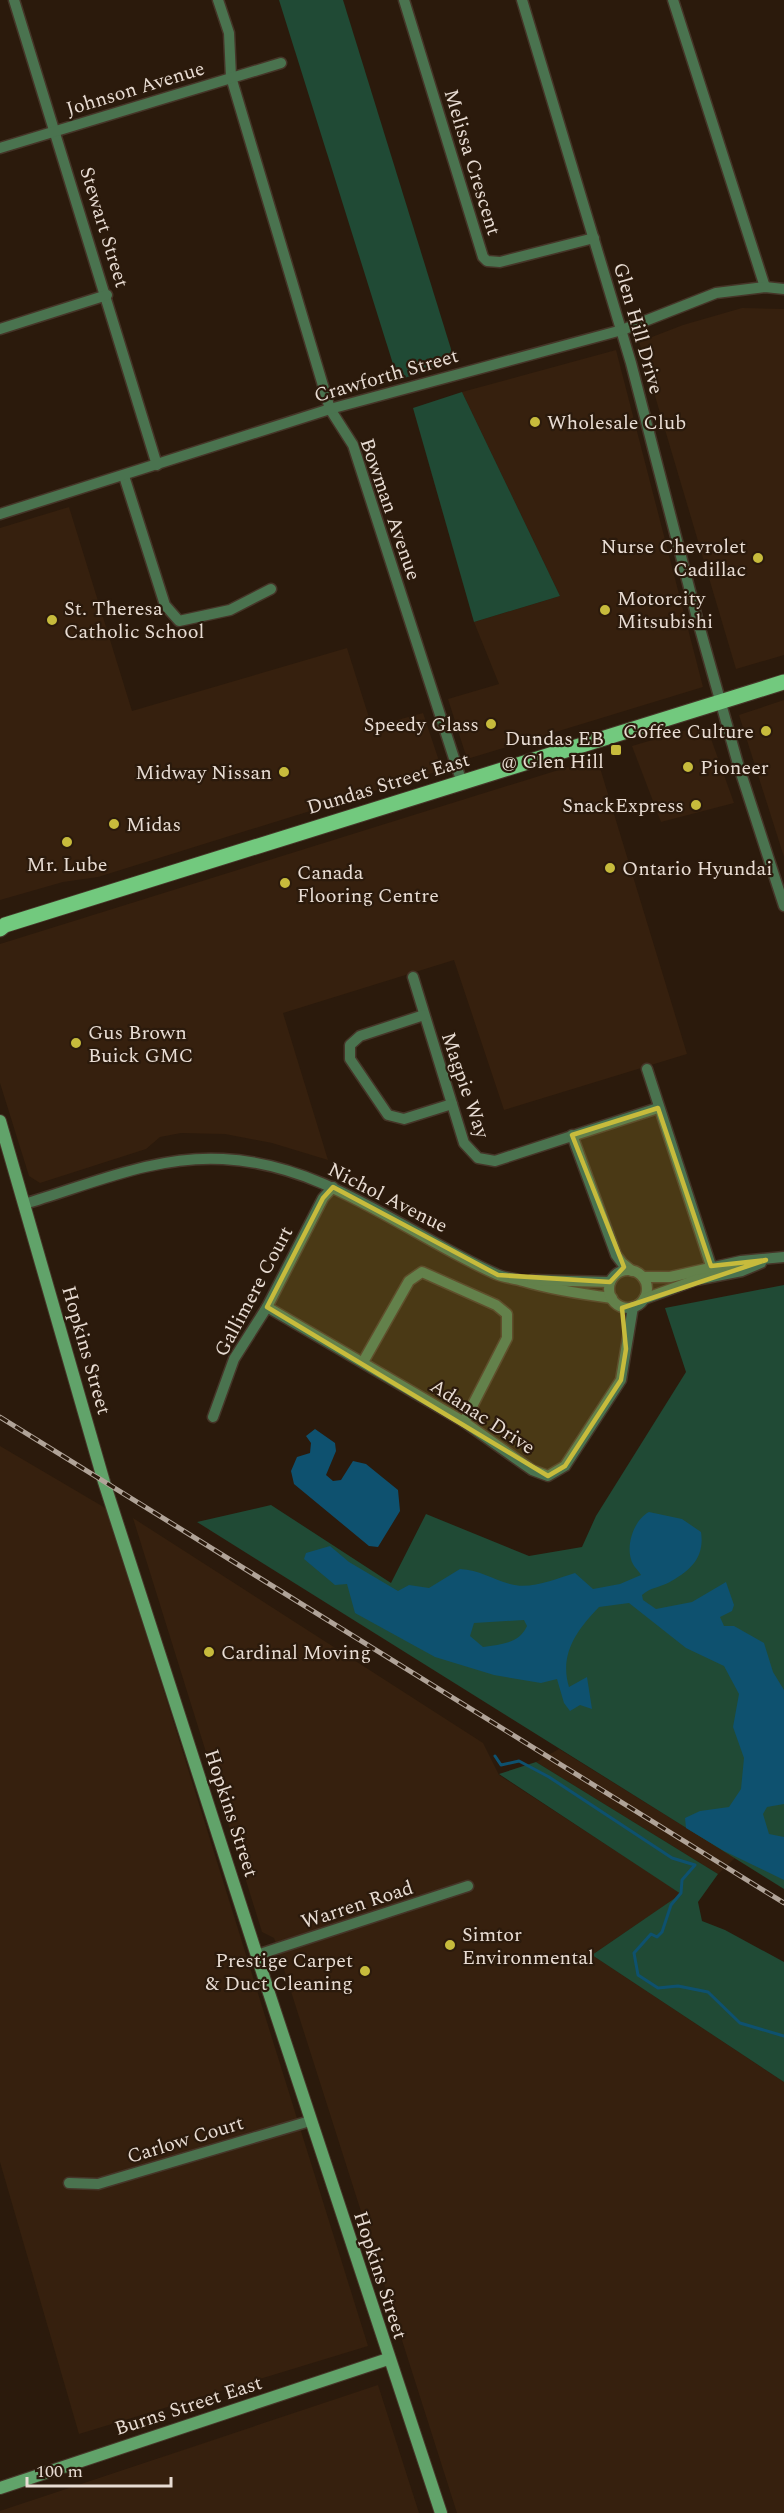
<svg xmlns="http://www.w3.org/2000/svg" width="784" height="2513" font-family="Spectral,serif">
	<rect width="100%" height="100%" fill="#2b1a0c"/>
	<!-- built -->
	<g fill="#36200e">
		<polygon points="742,308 784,309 784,655 736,669 639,342 683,325"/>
		<polygon points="616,350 703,687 467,759 448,699 499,684 474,622 560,596 462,392"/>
		<polygon points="69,507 132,711 347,648 372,727 423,713 442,770 98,877 63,882 0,900 0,528"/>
		<polygon points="784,700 784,857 739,715"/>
		<polygon points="700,726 710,736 734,803 661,822 632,746"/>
		<polygon points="597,758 687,1054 504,1110 454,960 283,1013 328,1160 272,1143 225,1134 181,1133 160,1137 146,1149 40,1183 29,1176 0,1083 0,944"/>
		<polygon points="0,1446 107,1509 368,2346 79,2434 0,2162"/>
		<polygon points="133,1518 483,1743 499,1775 682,1894 592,1955 784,2082 784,2513 457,2513 274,1938 262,1932"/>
		<polygon points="559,1749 735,1858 718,1874 536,1762"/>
		<polygon points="378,2385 419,2513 0,2513 0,2511"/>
	</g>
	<!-- green -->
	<g fill="#204a35">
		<polygon points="279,0 343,0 455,362 398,380"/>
		<polygon points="462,392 560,596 474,622 413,408"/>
		<polygon points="784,1285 784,1889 197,1522 271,1505 391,1583 426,1514 529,1556 582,1547 596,1516 686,1372 665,1308"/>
		<polygon points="536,1762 718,1874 698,1902 702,1921 725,1930 784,1962 784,2082 592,1955 681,1894 499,1774"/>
	</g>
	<!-- water -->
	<g fill="#0e516f" fill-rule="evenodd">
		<polygon points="315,1429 335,1443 336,1451 326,1475 333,1481 341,1480 353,1461 366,1464 398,1490 400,1511 378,1547 369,1546 294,1484 291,1471 297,1457 310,1453 311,1443 306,1436"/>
		<path d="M649,1512l33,7 19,13c4,26 -11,39 -33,51 -10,5 -17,4 -26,12l1,5 13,9 36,-7 34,-20 8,23 -2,6 -12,6 4,9h10l30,17 9,29 11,18v114l-17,3 -4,7 6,20 15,3v43l-60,-29 -38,-23 -1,-10 15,-7 29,-4 12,-18 3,-31 -11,-31 6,-33 -15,-28 -38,-18 -57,-45 -30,4c-22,23 -40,47 -30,80l18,-10 5,32 -12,-4 -10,6 -6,-8 -7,-24 -16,4 -47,-8 -59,-18 -80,-44 -8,-29 -12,1 -31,-26 2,-6 24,-7 19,16 49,29 11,-6 20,3 31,-19c19,1 32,10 50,15 20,6 45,-5 65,-11l18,16 27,-5 21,-9c-3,-5 -9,-10 -10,-16 -5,-16 4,-40 18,-47zM524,1620l3,6c-8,18 -26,18 -44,21l-13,-11 4,-13z"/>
	</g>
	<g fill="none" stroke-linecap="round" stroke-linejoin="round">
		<!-- stream -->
		<polyline stroke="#0e516f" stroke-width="3" points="495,1756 501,1765 519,1761 549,1777 672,1858 695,1865 682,1880 681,1893 671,1905 662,1932 657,1937 651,1934 634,1953 638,1975 658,1988 678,1986 708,1992 740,2023 784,2036"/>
		<defs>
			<g id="street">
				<polyline points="14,0 157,465"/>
				<polyline points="218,0 229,33 231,77 330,409 353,445 462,783"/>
				<polyline points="404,0 483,257 487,261 500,262 594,238"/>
				<polyline points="522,0 631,363 697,618 738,764 784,906"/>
				<polyline points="673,0 765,287"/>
				<polyline points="0,148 281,63"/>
				<polyline points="0,329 107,295"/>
				<polyline points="124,476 165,605 179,621 230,610 271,589"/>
				<polyline points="0,514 330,409 622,330 716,293 765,287 784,289"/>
				<polyline points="413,977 464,1143 478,1158 495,1161 658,1108"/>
				<polyline points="424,1015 360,1036 350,1045 350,1059 388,1115 404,1119 452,1104"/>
				<polyline points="647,1069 711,1266"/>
				<polyline points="572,1135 616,1255 622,1263 632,1271"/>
				<path d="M24,1204c65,-19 130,-49 199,-45 103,5 183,75 273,115 8,4 18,4 27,7 30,9 58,13 89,17"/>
				<circle cx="628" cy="1289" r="19"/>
				<polyline points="643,1277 670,1277 741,1261 784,1257"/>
				<polyline points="532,1280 610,1282"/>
				<polyline points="644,1299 696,1280 742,1271 761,1263"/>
				<polyline points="267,1307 464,1422 532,1470 548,1476 565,1466 621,1380 633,1307"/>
				<polyline points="363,1362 409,1281 422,1272 496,1305 507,1314 507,1338 464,1422"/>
				<polyline points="213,1417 234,1359 267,1307 323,1198 333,1187"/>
				<polyline points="257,1955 468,1886"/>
				<polyline points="69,2183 98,2184 310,2121"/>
			</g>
			<g id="secondary">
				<polyline points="0,1121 104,1482 268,1990 441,2513"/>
				<polyline points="0,2488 388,2359"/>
			</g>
			<polyline id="primary" points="0,929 5,925 784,682"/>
		</defs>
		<!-- street casing -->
		<use href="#street" stroke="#453528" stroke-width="13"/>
		<!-- secondary casing -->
		<use href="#secondary" stroke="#453528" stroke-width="14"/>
		<!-- primary casing -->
		<use href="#primary" stroke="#453528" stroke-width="17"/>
		<!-- street -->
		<use href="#street" stroke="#4a734f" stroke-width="10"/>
		<!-- secondary -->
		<use href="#secondary" stroke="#61a36a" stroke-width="12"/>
		<!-- primary -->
		<use href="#primary" stroke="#72c97e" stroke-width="15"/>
		<defs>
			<polyline id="rail" points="0,1417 784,1903"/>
		</defs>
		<!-- rail casing -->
		<use href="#rail" stroke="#b0a398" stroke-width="5"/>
		<!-- rail -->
		<use href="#rail" stroke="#2b1a0c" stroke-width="3" stroke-dasharray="9" stroke-linecap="butt"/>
	</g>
	<!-- marked area -->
	<path fill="#c7bb3c" fill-opacity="0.2" stroke="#c7bb3c" stroke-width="4.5" stroke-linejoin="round" d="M658,1108l53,158 55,-6 -144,48 4,41 -5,31 -56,86 -17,10 -281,-169 56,-109 10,-11 165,88 112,7 14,-15 -52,-132z"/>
	<!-- markers -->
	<g fill="#c7bb3c" stroke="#2b1a0c" stroke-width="2">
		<circle cx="535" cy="422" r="6"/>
		<circle cx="758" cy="558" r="6"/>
		<circle cx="605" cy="610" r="6"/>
		<circle cx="52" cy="620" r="6"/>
		<circle cx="491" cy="724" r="6"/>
		<circle cx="766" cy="731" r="6"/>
		<rect x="610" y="744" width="12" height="12" rx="3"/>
		<circle cx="688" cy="767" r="6"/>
		<circle cx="284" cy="772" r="6"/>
		<circle cx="696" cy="805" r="6"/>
		<circle cx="114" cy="824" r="6"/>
		<circle cx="67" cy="842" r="6"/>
		<circle cx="610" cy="868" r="6"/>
		<circle cx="285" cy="883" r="6"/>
		<circle cx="76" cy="1043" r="6"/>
		<circle cx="209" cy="1652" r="6"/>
		<circle cx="450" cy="1945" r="6"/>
		<circle cx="365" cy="1971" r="6"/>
	</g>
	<g text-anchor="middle" stroke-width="4.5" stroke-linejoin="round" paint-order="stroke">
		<!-- street labels -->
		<g font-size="20" fill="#e8dcd3" stroke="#2b1a0c">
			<text transform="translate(135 88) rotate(-17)" y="7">Johnson Avenue</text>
			<text transform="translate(473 162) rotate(73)" y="7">Melissa Crescent</text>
			<text transform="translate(105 227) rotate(73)" y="7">Stewart Street</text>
			<text transform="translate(639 328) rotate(74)" y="7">Glen Hill Drive</text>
			<text transform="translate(386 375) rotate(-16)" y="7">Crawforth Street</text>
			<text transform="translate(391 509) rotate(71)" y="7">Bowman Avenue</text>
			<text transform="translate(388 783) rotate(-17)" y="7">Dundas Street East</text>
			<text transform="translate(466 1085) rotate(71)" y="7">Magpie Way</text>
			<text transform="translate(388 1197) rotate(27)" y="7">Nichol Avenue</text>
			<text transform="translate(253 1291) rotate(-62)" y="7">Gallimere Court</text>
			<text transform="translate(87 1350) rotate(74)" y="7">Hopkins Street</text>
			<text transform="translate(483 1416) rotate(33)" y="7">Adanac Drive</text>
			<text transform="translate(232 1813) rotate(72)" y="7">Hopkins Street</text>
			<text transform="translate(357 1904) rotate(-18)" y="7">Warren Road</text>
			<text transform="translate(185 2139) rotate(-17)" y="7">Carlow Court</text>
			<text transform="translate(381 2275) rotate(72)" y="7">Hopkins Street</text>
			<text transform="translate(188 2405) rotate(-18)" y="7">Burns Street East</text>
		</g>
		<!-- poi labels -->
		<g font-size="20" fill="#e8dcd3" stroke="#2b1a0c" text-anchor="start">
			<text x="547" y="429">Wholesale Club</text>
			<text x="746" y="553" text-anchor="end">Nurse Chevrolet<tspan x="746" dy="23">Cadillac</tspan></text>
			<text x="617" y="605">Motorcity<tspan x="617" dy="23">Mitsubishi</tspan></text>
			<text x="64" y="615">St. Theresa<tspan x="64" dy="23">Catholic School</tspan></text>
			<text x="479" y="731" text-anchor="end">Speedy Glass</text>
			<text x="754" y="738" text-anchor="end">Coffee Culture</text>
			<text x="604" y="745" text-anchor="end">Dundas EB<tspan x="604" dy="23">@ Glen Hill</tspan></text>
			<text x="700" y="774">Pioneer</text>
			<text x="272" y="779" text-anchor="end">Midway Nissan</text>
			<text x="684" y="812" text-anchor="end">SnackExpress</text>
			<text x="126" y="831">Midas</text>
			<text x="67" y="871" text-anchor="middle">Mr. Lube</text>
			<text x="622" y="875">Ontario Hyundai</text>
			<text x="297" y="879">Canada<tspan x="297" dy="23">Flooring Centre</tspan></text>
			<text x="88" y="1039">Gus Brown<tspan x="88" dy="23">Buick GMC</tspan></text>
			<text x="221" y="1659">Cardinal Moving</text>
			<text x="462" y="1941">Simtor<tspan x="462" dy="23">Environmental</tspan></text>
			<text x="353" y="1967" text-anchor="end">Prestige Carpet<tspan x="353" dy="23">&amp; Duct Cleaning</tspan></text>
		</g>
	</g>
	<!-- scale -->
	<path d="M27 2477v9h144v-9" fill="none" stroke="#e8dcd3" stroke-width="3"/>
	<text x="36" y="2477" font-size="18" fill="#e8dcd3" stroke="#2b1a0c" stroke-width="4.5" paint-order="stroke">100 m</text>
</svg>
